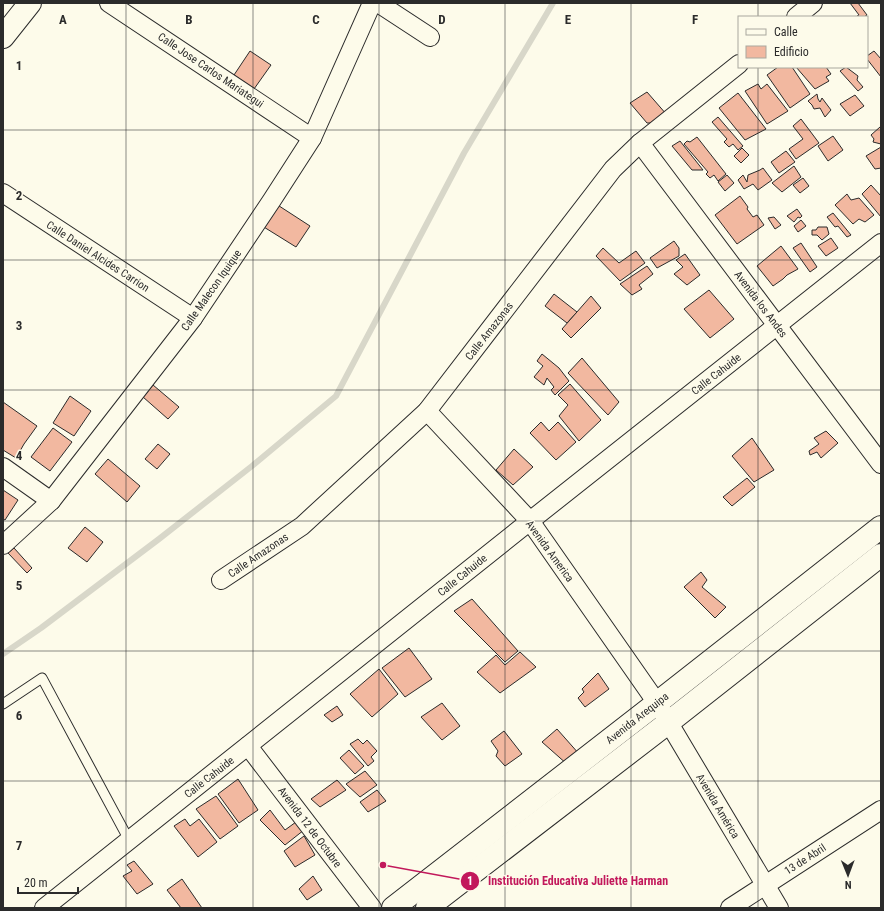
<svg xmlns="http://www.w3.org/2000/svg" width="884" height="911" font-family="'Roboto Condensed',sans-serif">
	<rect width="100%" height="100%" fill="#fdfbea"/>
	<g fill="none" stroke-linecap="round" stroke-linejoin="round">
		<!-- stream -->
		<polyline stroke="#d8d7c9" stroke-width="6" points="3,654 41,628 159,539 252,466 336,396 464,153 553,3"/>
	</g>
	<!-- building -->
	<g fill="#f2b8a0" stroke="#2b2b2b">
		<polygon points="850,3 858,3 867,15 864,17 857,17 857,16 859,15"/>
		<polygon points="250,51 271,65 254,89 234,75"/>
		<polygon points="874,51 881,59 881,77 867,59 867,56"/>
		<polygon points="778,67 792,67 810,94 790,108 767,75"/>
		<polygon points="796,67 826,67 831,74 826,77 829,81 815,89"/>
		<polygon points="846,67 858,76 857,80 863,87 858,91 840,71"/>
		<polygon points="758,84 761,89 767,84 788,111 767,124 745,91"/>
		<polygon points="647,92 667,115 665,123 647,123 630,103"/>
		<polygon points="738,93 766,129 745,140 719,108"/>
		<polygon points="817,94 818,99 820,102 822,98 831,110 825,117 820,108 814,109 812,105 808,101"/>
		<polygon points="855,95 864,106 850,116 840,104"/>
		<polygon points="718,117 743,146 738,150 733,144 729,147 724,142 727,139 712,122"/>
		<polygon points="801,119 819,143 796,159 789,149 803,139 793,126"/>
		<polygon points="880,127 881,128 881,144 873,142 874,139 871,135"/>
		<polygon points="833,136 843,150 828,161 818,146"/>
		<polygon points="697,137 726,174 718,181 714,175 710,178 706,174 708,172 684,144 687,141 690,142"/>
		<polygon points="680,141 703,170 692,170 672,146"/>
		<polygon points="881,147 881,168 875,169 866,156"/>
		<polygon points="742,148 749,155 741,163 734,156"/>
		<polygon points="786,151 795,162 779,173 771,162"/>
		<polygon points="794,166 801,177 782,192 772,183"/>
		<polygon points="763,168 772,180 758,190 753,184 744,189 738,180 743,175 747,182 748,175 760,170"/>
		<polygon points="727,175 734,183 725,191 718,182"/>
		<polygon points="803,178 809,186 800,193 793,185"/>
		<polygon points="871,185 881,196 881,217 862,194"/>
		<polygon points="847,194 851,200 859,198 874,215 865,222 859,219 853,224 835,205"/>
		<polygon points="740,196 748,207 747,209 753,217 757,215 764,225 737,244 715,215"/>
		<polygon points="273,202 310,226 296,247 259,224"/>
		<polygon points="797,209 802,216 800,218 798,217 794,222 787,216"/>
		<polygon points="833,213 851,235 847,237 838,226 835,227 827,217"/>
		<polygon points="774,217 781,225 775,229 768,218"/>
		<polygon points="801,220 806,226 798,232 794,226"/>
		<polygon points="818,227 827,227 829,234 822,240 817,235 812,235 812,230 816,230"/>
		<polygon points="831,238 838,248 826,256 818,246"/>
		<polygon points="674,241 679,248 679,256 657,268 650,258"/>
		<polygon points="801,243 817,267 810,272 793,248"/>
		<polygon points="781,246 798,269 787,275 783,279 773,286 757,266"/>
		<polygon points="603,248 619,263 636,251 645,263 620,281 596,256"/>
		<polygon points="685,254 700,275 687,285 674,274 683,267 676,260"/>
		<polygon points="647,266 653,274 639,285 642,289 632,295 620,284"/>
		<polygon points="709,290 734,319 710,338 684,309"/>
		<polygon points="554,294 577,312 567,323 545,306"/>
		<polygon points="591,296 601,308 571,338 562,329"/>
		<polygon points="542,354 559,368 569,381 555,395 551,390 554,387 547,378 544,385 534,377 543,366 537,361"/>
		<polygon points="582,358 619,402 608,415 568,373"/>
		<polygon points="570,384 601,420 579,441 559,416 568,405 558,395"/>
		<polygon points="153,385 179,407 168,419 143,397"/>
		<polygon points="70,396 91,411 74,436 53,423"/>
		<polygon points="3,402 37,426 24,444 16,458 3,450"/>
		<polygon points="541,422 549,431 558,422 576,442 556,460 530,433"/>
		<polygon points="53,428 72,442 50,471 31,457"/>
		<polygon points="826,431 838,443 821,458 817,452 810,455 809,451 819,444 814,438"/>
		<polygon points="752,438 774,470 754,482 732,456"/>
		<polygon points="158,444 170,454 157,469 145,459"/>
		<polygon points="514,449 533,467 513,485 496,470"/>
		<polygon points="108,459 140,486 127,502 95,474"/>
		<polygon points="747,478 755,487 732,506 723,497"/>
		<polygon points="3,490 18,500 5,520 3,519"/>
		<polygon points="85,527 103,542 87,562 68,548"/>
		<polygon points="14,548 32,568 27,573 8,553"/>
		<polygon points="701,572 707,580 702,587 726,607 715,618 684,587"/>
		<polygon points="472,599 518,651 505,662 454,611"/>
		<polygon points="409,648 432,679 405,697 382,668"/>
		<polygon points="520,652 536,667 500,693 477,672 496,655 505,665"/>
		<polygon points="379,669 398,694 372,717 350,694"/>
		<polygon points="598,673 609,689 585,707 578,698 584,692 582,689"/>
		<polygon points="442,703 460,726 442,740 421,717"/>
		<polygon points="337,706 343,715 332,722 324,715"/>
		<polygon points="557,729 580,755 568,765 542,742"/>
		<polygon points="504,731 522,754 505,766 496,756 498,751 491,741"/>
		<polygon points="358,739 363,744 367,740 377,751 371,757 374,761 368,766 350,744"/>
		<polygon points="349,750 364,766 355,774 340,758"/>
		<polygon points="365,771 377,785 360,797 346,784"/>
		<polygon points="238,779 258,810 239,823 218,794"/>
		<polygon points="337,780 346,790 320,807 311,799"/>
		<polygon points="377,790 386,801 368,812 360,802"/>
		<polygon points="216,796 238,826 220,839 196,809"/>
		<polygon points="270,810 285,830 296,822 304,830 285,845 260,820"/>
		<polygon points="185,819 190,826 199,819 217,842 198,857 174,826"/>
		<polygon points="304,836 315,855 295,867 284,851"/>
		<polygon points="134,861 153,884 137,894 123,876 132,871 127,865"/>
		<polygon points="313,876 322,890 307,900 299,889"/>
		<polygon points="182,879 202,908 181,908 167,890"/>
	</g>
	<g fill="none" stroke-linecap="round" stroke-linejoin="round">
		<defs>
			<polyline id="lane" points="3,704 42,678 129,840"/>
			<g id="street">
				<polyline points="109,3 312,138"/>
				<polyline points="378,3 430,37"/>
				<polyline points="796,17 813,3"/>
				<polyline points="640,143 881,464"/>
				<polyline points="3,193 193,318"/>
				<polyline points="427,411 530,521 657,703 779,908"/>
				<polyline points="3,467 51,501"/>
				<polyline points="3,545 51,501 193,318 272,200 312,138 372,3"/>
				<polyline points="221,580 302,526 427,411 613,169 640,143 739,64"/>
				<polyline points="248,746 372,908"/>
				<polyline points="44,908 530,521 881,243"/>
				<polyline points="730,908 881,810"/>
			</g>
			<g id="secondary">
				<polyline points="3,37 30,3"/>
				<polyline points="393,908 657,703 881,527"/>
				<polyline points="427,908 669,722 881,555"/>
			</g>
		</defs>
		<!-- lane casing -->
		<use href="#lane" stroke="#2b2b2b" stroke-width="11"/>
		<!-- street casing -->
		<use href="#street" stroke="#2b2b2b" stroke-width="20"/>
		<!-- secondary casing -->
		<use href="#secondary" stroke="#2b2b2b" stroke-width="24"/>
		<!-- lane -->
		<use href="#lane" stroke="#fdfbea" stroke-width="9"/>
		<!-- street -->
		<use href="#street" stroke="#fdfbea" stroke-width="18"/>
		<!-- secondary -->
		<use href="#secondary" stroke="#fdfbea" stroke-width="22"/>
	</g>
	<!-- grid -->
	<path fill="none" stroke="#2b2b2b" stroke-width="1" stroke-opacity="0.55" d="M126,3v905M253,3v905M379,3v905M505,3v905M631,3v905M758,3v14M758,67v841M3,130h878M3,260h878M3,390h878M3,521h878M3,651h878M3,781h878"/>
	<g text-anchor="middle" stroke-width="3" stroke-linejoin="round" paint-order="stroke">
		<!-- street labels -->
		<g font-size="11" fill="#2b2b2b" stroke="#fdfbea">
			<text transform="translate(211 70) rotate(34)" y="4">Calle Jose Carlos Mariategui</text>
			<text transform="translate(98 256) rotate(33)" y="4">Calle Daniel Alcides Carrion</text>
			<text transform="translate(211 290) rotate(-55)" y="4">Calle Malecon Iquique</text>
			<text transform="translate(761 304) rotate(53)" y="4">Avenida los Andes</text>
			<text transform="translate(489 331) rotate(-52)" y="4">Calle Amazonas</text>
			<text transform="translate(716 374) rotate(-38)" y="4">Calle Cahuide</text>
			<text transform="translate(550 551) rotate(54)" y="4">Avenida America</text>
			<text transform="translate(258 555) rotate(-34)" y="4">Calle Amazonas</text>
			<text transform="translate(462 575) rotate(-39)" y="4">Calle Cahuide</text>
			<text transform="translate(637 718) rotate(-38)" y="4">Avenida Arequipa</text>
			<text transform="translate(209 777) rotate(-38)" y="4">Calle Cahuide</text>
			<text transform="translate(718 806) rotate(59)" y="4">Avenida América</text>
			<text transform="translate(310 827) rotate(53)" y="4">Avenida 12 de Octubre</text>
			<text transform="translate(805 859) rotate(-33)" y="4">13 de Abril</text>
		</g>
	</g>
	<g font-size="13" text-anchor="middle" font-weight="bold" fill="#2b2b2b" stroke="#fdfbea" stroke-width="3" stroke-linejoin="round" paint-order="stroke">
		<text x="63" y="24">A</text>
		<text x="189" y="24">B</text>
		<text x="316" y="24">C</text>
		<text x="442" y="24">D</text>
		<text x="568" y="24">E</text>
		<text x="695" y="24">F</text>
		<text x="19" y="70">1</text>
		<text x="19" y="200">2</text>
		<text x="19" y="330">3</text>
		<text x="19" y="460">4</text>
		<text x="19" y="590">5</text>
		<text x="19" y="720">6</text>
		<text x="19" y="850">7</text>
	</g>
	<!-- callouts -->
	<path fill="none" stroke="#c2185b" stroke-width="1.5" d="M383 865L470 881"/>
	<g fill="#c2185b" stroke="#fdfbea" stroke-width="1.5">
		<circle cx="383" cy="865" r="4"/>
		<circle cx="470" cy="881" r="10"/>
	</g>
	<g font-size="12" text-anchor="middle" font-weight="bold" fill="#fff">
		<text x="470" y="885">1</text>
	</g>
	<g font-size="12" text-anchor="middle" font-weight="bold" fill="#c2185b" stroke="#fdfbea" stroke-width="3" stroke-linejoin="round" paint-order="stroke">
		<text x="578" y="885">Institución Educativa Juliette Harman</text>
	</g>
	<!-- border -->
	<rect width="884" height="911" fill="none" stroke="#2b2b2b" stroke-width="8"/>
	<!-- legend -->
	<rect x="738" y="16" width="130" height="52" fill="#fdfbea" stroke="#a9a89e"/>
	<rect x="746" y="29" width="20" height="6" fill="#fdfbea" stroke="#a9a89e"/>
	<text x="774" y="36" font-size="12" fill="#2b2b2b">Calle</text>
	<rect x="746" y="46" width="20" height="12" fill="#f2b8a0" stroke="#a9a89e"/>
	<text x="774" y="56" font-size="12" fill="#2b2b2b">Edificio</text>
	<!-- north arrow -->
	<g transform="translate(848 875) rotate(179)" stroke="#fdfbea" stroke-width="3" paint-order="stroke">
	<path d="M0-3L7 15L0 10L-7 15Z" fill="#2b2b2b"/>
	<text y="-6" font-size="11" font-weight="bold" text-anchor="middle" fill="#2b2b2b">N</text>
	</g>
	<!-- scale -->
	<path d="M18 887v6h60v-6" fill="none" stroke="#2b2b2b" stroke-width="2"/>
	<text x="24" y="887" font-size="12" fill="#2b2b2b" stroke="#fdfbea" stroke-width="3" paint-order="stroke">20 m</text>
</svg>
